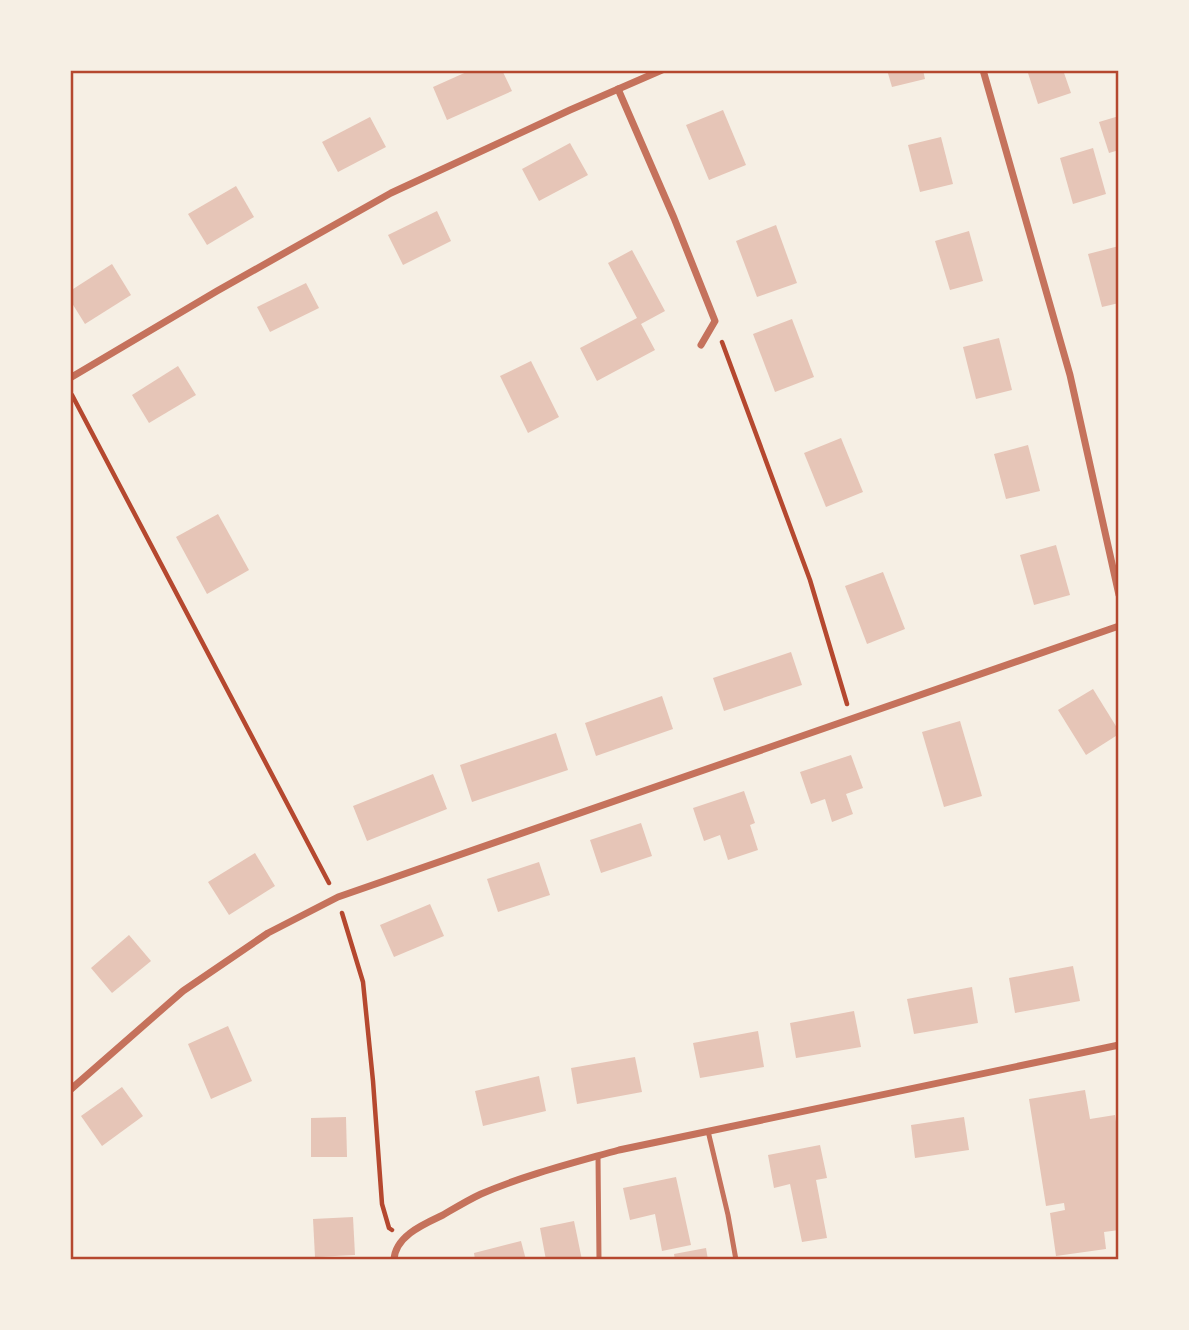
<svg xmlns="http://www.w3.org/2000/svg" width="1189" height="1330" font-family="'Nunito Sans',sans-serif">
	<rect width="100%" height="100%" fill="#f6efe4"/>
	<!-- building -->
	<g fill="#e6c5b7">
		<polygon points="471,70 502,70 512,91 447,120 433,87"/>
		<polygon points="887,70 923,70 925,79 892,87"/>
		<polygon points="1027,70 1063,70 1071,93 1038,104"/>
		<polygon points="723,110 746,165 709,180 686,125"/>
		<polygon points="1119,116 1119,150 1109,153 1099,122"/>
		<polygon points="370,117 386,147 338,172 322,142"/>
		<polygon points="941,137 953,184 920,192 908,145"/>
		<polygon points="570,143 588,175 539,201 522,169"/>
		<polygon points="1093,148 1106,194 1073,204 1060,158"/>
		<polygon points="236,186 254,217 207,245 188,214"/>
		<polygon points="437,211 451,241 403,265 388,235"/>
		<polygon points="776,225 797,283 757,297 736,241"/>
		<polygon points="969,231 983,281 950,290 935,241"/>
		<polygon points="1119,246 1119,303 1102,307 1088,254"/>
		<polygon points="632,250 665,311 641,324 655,350 597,381 580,348 637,318 608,263"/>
		<polygon points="112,264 131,295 85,324 70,300 70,291"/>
		<polygon points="306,283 319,308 270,332 257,307"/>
		<polygon points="792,319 814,377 775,392 753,334"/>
		<polygon points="999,338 1012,390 976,399 963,347"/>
		<polygon points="531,361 559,417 528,433 500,376"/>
		<polygon points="178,366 196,395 149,423 132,395"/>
		<polygon points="841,438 863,492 826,507 804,453"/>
		<polygon points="1028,445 1040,491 1006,499 994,454"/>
		<polygon points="218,514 249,570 207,594 176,537"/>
		<polygon points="1056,545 1070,595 1034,605 1020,555"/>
		<polygon points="883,572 905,629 867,644 845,586"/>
		<polygon points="791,652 802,685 724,711 713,678"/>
		<polygon points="1093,689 1119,731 1119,734 1086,755 1058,710"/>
		<polygon points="662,696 673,729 596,756 585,723"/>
		<polygon points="960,721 982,796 944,807 922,732"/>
		<polygon points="556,733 568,770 472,802 460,765"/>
		<polygon points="851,755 863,788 846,794 853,814 832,822 825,799 811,804 800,772"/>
		<polygon points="433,774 447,809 367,841 353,806"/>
		<polygon points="744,791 755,823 750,825 758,850 728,860 720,835 704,841 693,808"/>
		<polygon points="641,823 652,856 601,873 590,840"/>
		<polygon points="255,853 275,886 229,915 208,882"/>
		<polygon points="539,862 550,895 498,912 487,879"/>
		<polygon points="430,904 444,936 394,957 380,925"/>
		<polygon points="129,935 151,961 112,993 91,968"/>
		<polygon points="1073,966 1080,1001 1015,1013 1009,978"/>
		<polygon points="972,987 978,1023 914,1034 907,999"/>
		<polygon points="854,1011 861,1047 796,1058 790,1023"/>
		<polygon points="228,1026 252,1081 211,1099 188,1044"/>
		<polygon points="758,1031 764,1067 700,1078 693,1043"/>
		<polygon points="635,1057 642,1092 577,1104 571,1068"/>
		<polygon points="539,1076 546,1111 483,1126 475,1091"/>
		<polygon points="122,1087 143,1116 102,1146 81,1116"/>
		<polygon points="1085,1090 1090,1119 1115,1115 1119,1142 1119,1230 1104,1232 1106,1249 1056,1256 1050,1213 1065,1210 1064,1203 1046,1206 1029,1099"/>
		<polygon points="346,1117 347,1157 311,1157 311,1118"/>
		<polygon points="964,1117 969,1150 915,1158 911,1125"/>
		<polygon points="820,1145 827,1178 816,1180 827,1238 802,1242 790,1184 774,1188 768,1155"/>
		<polygon points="676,1177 691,1245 662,1251 655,1214 630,1220 623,1188"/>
		<polygon points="353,1217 355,1255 315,1257 313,1219"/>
		<polygon points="574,1221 582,1260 546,1260 540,1228"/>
		<polygon points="521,1241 526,1260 475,1260 474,1253"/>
		<polygon points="706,1248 708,1260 675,1260 674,1254"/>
	</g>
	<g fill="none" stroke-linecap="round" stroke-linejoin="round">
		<!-- path -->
		<g stroke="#b5482f" stroke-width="4.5">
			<polyline points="722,342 810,580 847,704"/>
			<polyline points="72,395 329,883"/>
			<polyline points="342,913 363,982 373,1081 382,1204 389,1228 392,1230"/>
		</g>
		<!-- service -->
		<g stroke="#c5725c" stroke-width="5">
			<polyline points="708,1131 728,1215 736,1260"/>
			<polyline points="598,1156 599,1260"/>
		</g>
		<!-- minor -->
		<g stroke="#c5725c" stroke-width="7">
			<polyline points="983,70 1070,375 1119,595"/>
			<polyline points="618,89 674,218 715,321 701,345"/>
			<polyline points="70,378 217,291 391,193 570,110 662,70"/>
			<polyline points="70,1090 183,991 268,933 338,897 1119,626"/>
			<path d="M394,1260c1,-24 30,-36 49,-45 12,-7 25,-15 38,-21 44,-19 92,-31 138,-44l500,-105"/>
		</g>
	</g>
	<!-- border -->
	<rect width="1189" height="1330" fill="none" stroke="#f6efe4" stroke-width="144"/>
	<rect x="72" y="72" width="1045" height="1186" fill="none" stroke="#b5482f" stroke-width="2.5"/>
</svg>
